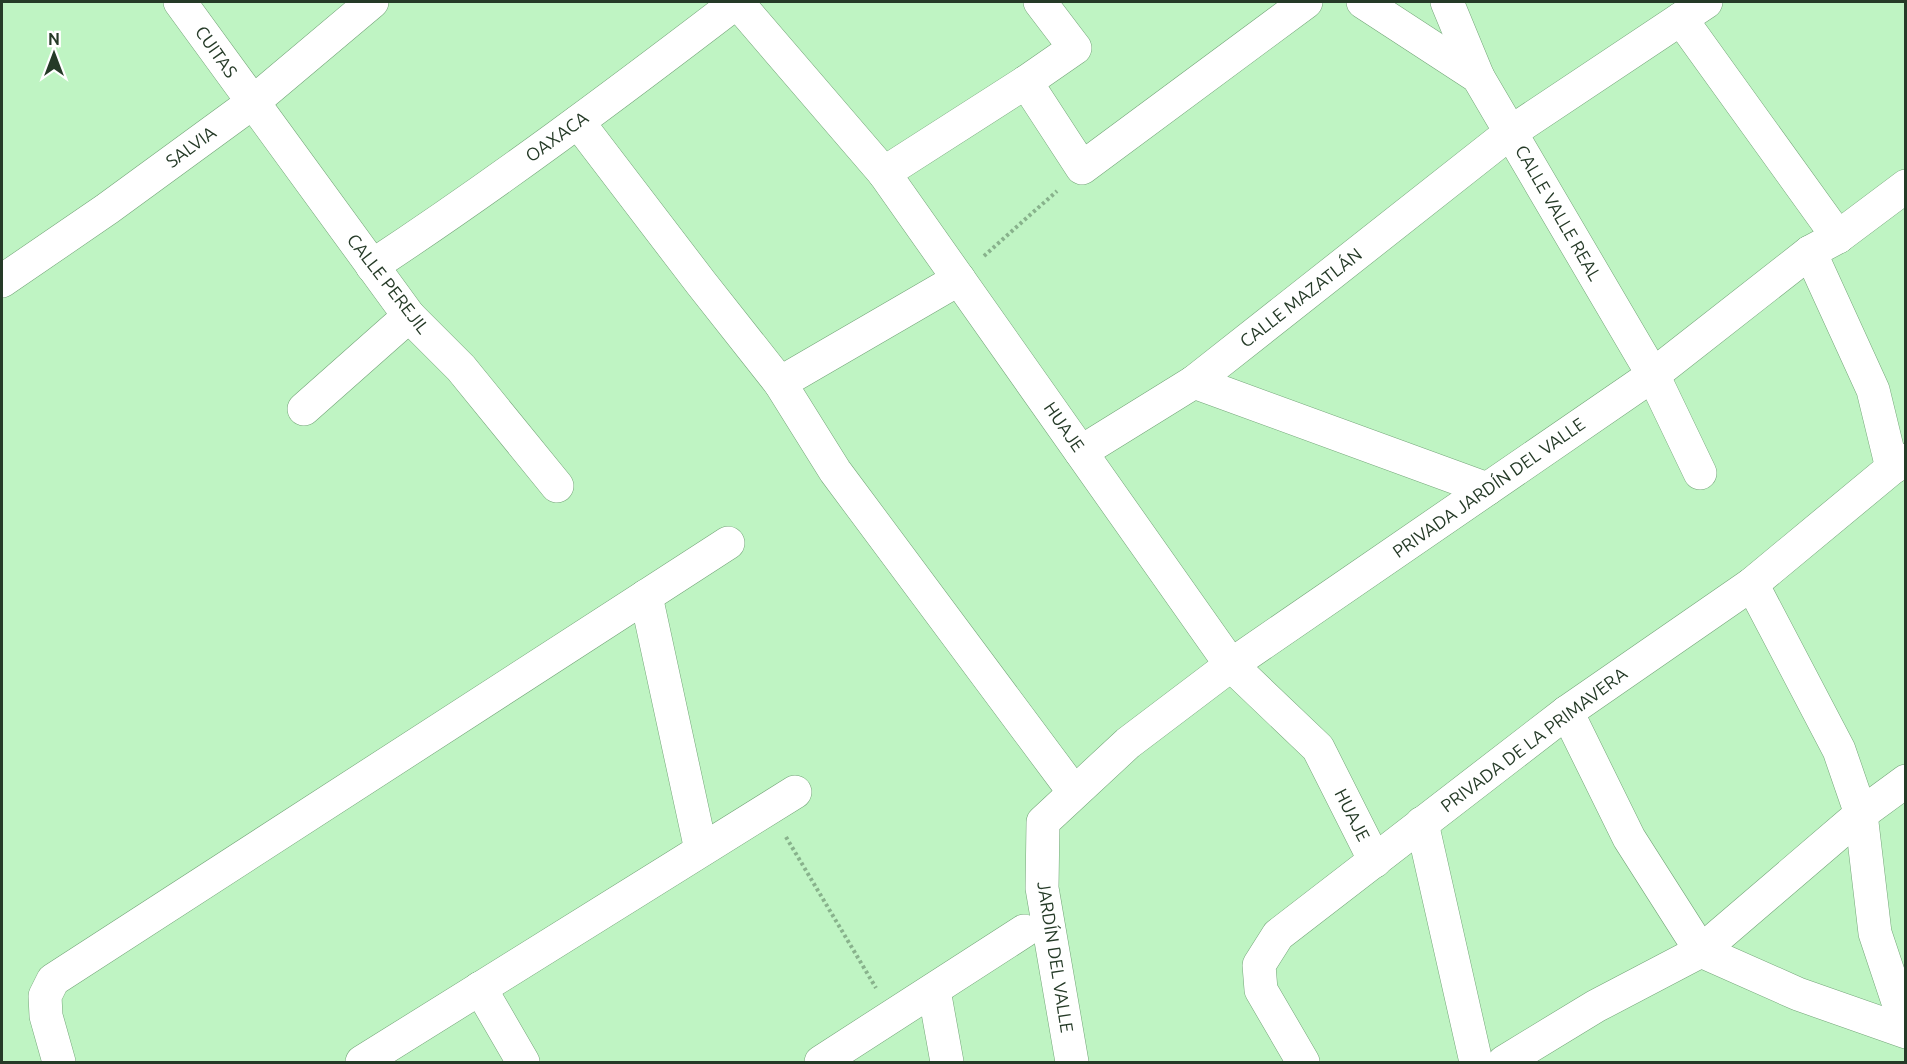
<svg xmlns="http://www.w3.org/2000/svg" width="1907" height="1064" font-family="Ubuntu,sans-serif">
	<rect width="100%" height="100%" fill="#bff4c3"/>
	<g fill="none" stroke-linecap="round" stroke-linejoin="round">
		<defs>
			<g id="minor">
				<polyline points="180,2 409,316 461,368 557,486"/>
				<polyline points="737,2 884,173 1231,665 1318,748 1375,861"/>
				<polyline points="1363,2 1478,77 1653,375 1700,473"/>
				<polyline points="1447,2 1478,77"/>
				<polyline points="1681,19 1838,237"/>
				<polyline points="1026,82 1082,168 1306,2"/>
				<polyline points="578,122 701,283 780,383 835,471 1074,792"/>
				<polyline points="884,173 1026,82 1075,48 1040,2"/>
				<polyline points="1810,252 1873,390 1892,468"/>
				<path d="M372,266c126,-83 246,-173 365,-264"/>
				<polyline points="2,281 107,209 252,103 372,2"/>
				<polyline points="1194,382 1487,489"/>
				<polyline points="780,383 959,279"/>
				<polyline points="304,409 409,316"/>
				<polyline points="1081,452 1194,382 1511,132 1706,2"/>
				<polyline points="1752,584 1839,750 1861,814 1875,933 1906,1026"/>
				<polyline points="646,596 701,850"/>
				<polyline points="1567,712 1629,838 1701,951 1798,994 1906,1032"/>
				<polyline points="1422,823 1476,1062"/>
				<polyline points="480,988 523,1062"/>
				<polyline points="934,990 947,1062"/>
				<polyline points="59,1062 46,1016 45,996 53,980 728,543"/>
				<polyline points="362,1062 795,792"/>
				<polyline points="821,1062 1024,931"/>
				<polyline points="1072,1062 1042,888 1043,822 1128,743 1231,665 1653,375 1810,252 1838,237 1906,186"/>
				<polyline points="1303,1062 1261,990 1259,965 1278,935 1567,712 1752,584 1892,468 1906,460"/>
				<polyline points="1504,1062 1596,1006 1701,951 1861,814 1906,781"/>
			</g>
		</defs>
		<!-- minor casing -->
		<use href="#minor" stroke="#73a578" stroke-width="34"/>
		<!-- path -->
		<g stroke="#88b28c" stroke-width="4" stroke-dasharray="3 3" stroke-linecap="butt">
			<polyline points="984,256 1057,191"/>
			<polyline points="786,837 876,988"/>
		</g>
		<!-- minor -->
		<use href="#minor" stroke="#fff" stroke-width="33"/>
	</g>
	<g text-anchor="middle" stroke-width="5" stroke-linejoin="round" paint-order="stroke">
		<!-- street labels -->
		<g font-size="18" fill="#253a27" stroke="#fff">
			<text transform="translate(216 52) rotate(55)" y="6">CUITAS</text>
			<text transform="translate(557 137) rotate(-36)" y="6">OAXACA</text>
			<text transform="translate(191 147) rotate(-36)" y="6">SALVIA</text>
			<text transform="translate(1558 213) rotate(60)" y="6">CALLE VALLE REAL</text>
			<text transform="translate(388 284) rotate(52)" y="6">CALLE PEREJIL</text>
			<text transform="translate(1301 298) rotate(-38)" y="6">CALLE MAZATLÁN</text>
			<text transform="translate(1064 427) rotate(55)" y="6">HUAJE</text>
			<text transform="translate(1489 488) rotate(-35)" y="6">PRIVADA JARDÍN DEL VALLE</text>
			<text transform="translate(1534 740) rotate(-37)" y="6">PRIVADA DE LA PRIMAVERA</text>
			<text transform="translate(1352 815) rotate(63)" y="6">HUAJE</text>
			<text transform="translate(1055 957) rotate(81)" y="6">JARDÍN DEL VALLE</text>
		</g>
	</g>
	<!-- border -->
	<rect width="1907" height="1064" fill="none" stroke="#253a27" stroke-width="6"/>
	<!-- north arrow -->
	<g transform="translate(54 54)" stroke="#ffffff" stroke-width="4.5" paint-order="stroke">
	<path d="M0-4.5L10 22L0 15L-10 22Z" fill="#253a27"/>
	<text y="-9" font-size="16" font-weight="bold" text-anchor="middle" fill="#253a27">N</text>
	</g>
</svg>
